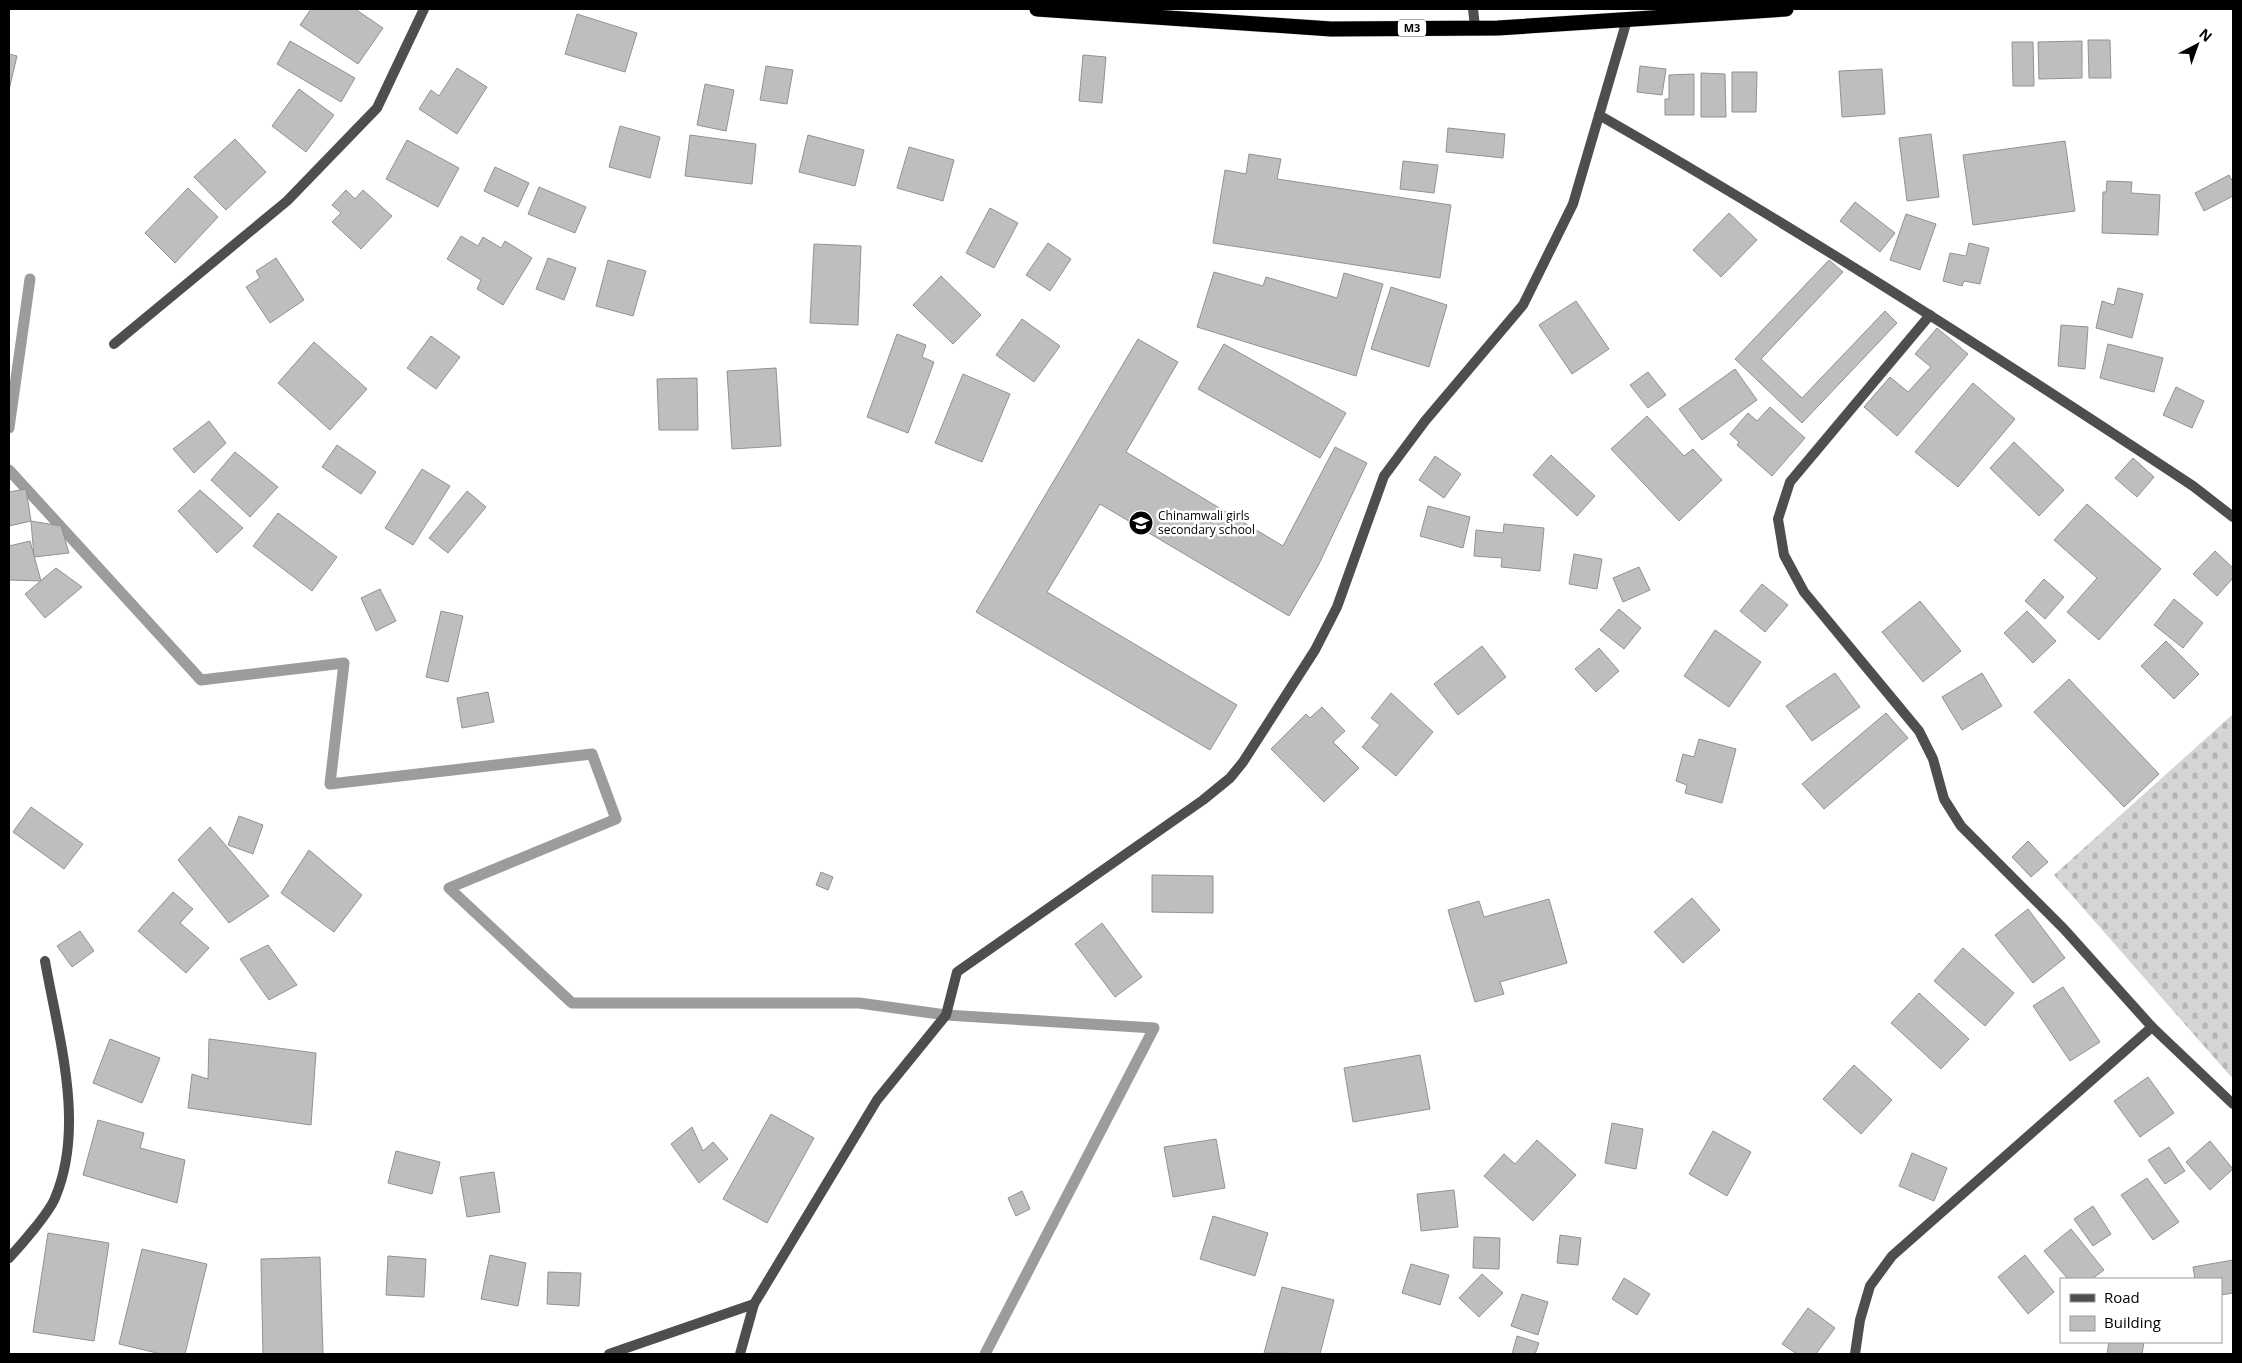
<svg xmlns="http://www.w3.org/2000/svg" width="2242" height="1363" font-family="'Open Sans',sans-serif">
	<defs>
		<pattern id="cemetery-stones" width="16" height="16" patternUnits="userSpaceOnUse" patternTransform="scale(1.25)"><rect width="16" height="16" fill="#d5d5d5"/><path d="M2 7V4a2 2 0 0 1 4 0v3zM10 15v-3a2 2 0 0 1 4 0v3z" fill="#b5b5b5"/></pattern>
	</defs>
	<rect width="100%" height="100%" fill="#fff"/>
	<!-- cemetery -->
	<polygon fill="url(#cemetery-stones)" points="2233,714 2233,1079 2054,875"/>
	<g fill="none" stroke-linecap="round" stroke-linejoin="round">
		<!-- stream -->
		<g stroke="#9c9c9c" stroke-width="11">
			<polyline points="9,428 30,279"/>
			<polyline points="9,470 201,680 344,663 330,784 592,754 616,819 449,888 572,1003 859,1003 946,1015 1154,1028 985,1354"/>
		</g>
	</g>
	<!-- building -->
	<g fill="#bebebe" stroke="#929292">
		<polygon points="311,9 355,9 383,28 358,64 300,25"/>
		<polygon points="577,14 637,33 625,72 565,54"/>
		<polygon points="2088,40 2110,40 2111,78 2089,78"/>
		<polygon points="290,41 355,78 341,102 277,64"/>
		<polygon points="2082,41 2082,78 2039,79 2038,42"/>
		<polygon points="2012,42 2033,42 2034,86 2013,86"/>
		<polygon points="9,54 17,56 9,90"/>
		<polygon points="1083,55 1106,57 1102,103 1079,101"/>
		<polygon points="766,66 793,70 787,104 760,100"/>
		<polygon points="1640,66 1666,69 1662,95 1637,92"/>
		<polygon points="457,68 487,87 457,134 419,109 431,90 439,96"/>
		<polygon points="1882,69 1885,114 1842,117 1839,71"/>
		<polygon points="1732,72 1757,72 1756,112 1732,112"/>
		<polygon points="1701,73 1725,74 1726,117 1701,117"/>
		<polygon points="1694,74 1694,115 1665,115 1665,99 1669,99 1669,75"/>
		<polygon points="705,84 734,90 726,131 697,125"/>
		<polygon points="299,89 334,115 306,152 272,126"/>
		<polygon points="620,126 660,137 650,178 609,167"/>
		<polygon points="1448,128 1505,134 1503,158 1446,152"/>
		<polygon points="1931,134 1939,197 1907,201 1899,138"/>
		<polygon points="690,135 756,144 752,184 685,176"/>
		<polygon points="808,135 864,150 855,186 799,172"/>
		<polygon points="235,139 266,172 226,210 194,177"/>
		<polygon points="407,140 459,168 438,207 386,179"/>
		<polygon points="2065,141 2075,211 1973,225 1963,155"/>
		<polygon points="909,147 954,160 943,201 897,188"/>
		<polygon points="1249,154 1281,159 1277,179 1451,205 1440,278 1213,243 1225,170 1246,174"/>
		<polygon points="1403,161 1438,165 1434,193 1400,189"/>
		<polygon points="495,167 529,183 518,207 484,191"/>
		<polygon points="2229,175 2233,182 2233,196 2204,211 2195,193"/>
		<polygon points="2107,181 2132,182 2131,193 2160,195 2158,235 2102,233 2103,192 2106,192"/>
		<polygon points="539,187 586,207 575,233 528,214"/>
		<polygon points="188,188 218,217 175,263 145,233"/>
		<polygon points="346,190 355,199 363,190 392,216 361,249 332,222 341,213 332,205"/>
		<polygon points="1855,202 1895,233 1880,252 1840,221"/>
		<polygon points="990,208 1018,223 994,268 966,253"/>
		<polygon points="1729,213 1757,240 1721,277 1693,250"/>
		<polygon points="1906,214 1936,224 1920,270 1890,260"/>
		<polygon points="461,236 478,246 483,237 501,248 505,241 532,258 503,305 477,289 481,280 447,259"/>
		<polygon points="1048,243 1071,259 1050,291 1026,275"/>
		<polygon points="1969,243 1989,248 1980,284 1964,281 1962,286 1943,281 1950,253 1966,256"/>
		<polygon points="814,244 861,246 858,325 810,323"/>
		<polygon points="276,258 304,300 270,323 246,287 260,278 256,271"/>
		<polygon points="548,258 576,268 564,300 536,289"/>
		<polygon points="608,260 646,271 633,316 596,306"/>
		<polygon points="1829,260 1843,272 1761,359 1802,398 1885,311 1897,323 1802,423 1735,359"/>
		<polygon points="1214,272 1263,286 1266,277 1337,298 1344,273 1383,284 1356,376 1197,327"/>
		<polygon points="941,276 981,315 953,344 913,305"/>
		<polygon points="1391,287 1447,305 1429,367 1371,349"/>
		<polygon points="2118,288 2143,294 2132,338 2096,328 2102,301 2114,305"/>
		<polygon points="1576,301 1609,349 1572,374 1539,325"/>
		<polygon points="1022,319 1060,346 1034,382 996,355"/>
		<polygon points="2061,325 2088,327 2085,369 2058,366"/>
		<polygon points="1937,328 1968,354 1897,436 1864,407 1890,377 1908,392 1931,367 1915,354"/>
		<polygon points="897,334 926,345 922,357 934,362 908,433 867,417"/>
		<polygon points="431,336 460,357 436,389 407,368"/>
		<polygon points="1138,339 1178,362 1126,452 1283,546 1335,447 1367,463 1318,566 1289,616 1100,504 1047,592 1237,705 1210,750 976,612"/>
		<polygon points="314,342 367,389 330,430 278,383"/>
		<polygon points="1224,344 1346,413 1320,458 1198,389"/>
		<polygon points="2108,344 2163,358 2154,392 2100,378"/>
		<polygon points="776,368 781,446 732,449 727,371"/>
		<polygon points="1735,369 1757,400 1702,440 1679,409"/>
		<polygon points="1648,372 1666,395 1648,408 1630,385"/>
		<polygon points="963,374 1010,394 982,462 935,443"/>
		<polygon points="697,378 698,430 659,430 657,379"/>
		<polygon points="1973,383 2015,419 1958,487 1915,452"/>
		<polygon points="2176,387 2204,401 2192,428 2163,415"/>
		<polygon points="1770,407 1805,438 1772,476 1737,445 1739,442 1730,434 1748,413 1757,421"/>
		<polygon points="1647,416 1684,456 1693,449 1722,480 1679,521 1611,449"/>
		<polygon points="209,421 226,443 194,473 173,449"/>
		<polygon points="2014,442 2064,490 2039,516 1990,468"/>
		<polygon points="337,445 376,472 361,494 322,467"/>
		<polygon points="235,452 278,487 250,517 211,480"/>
		<polygon points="1551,455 1595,496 1577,516 1533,475"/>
		<polygon points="1435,456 1461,474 1444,498 1419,480"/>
		<polygon points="2133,458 2154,477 2137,497 2115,478"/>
		<polygon points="422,469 450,486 413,545 385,528"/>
		<polygon points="26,489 31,521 9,526 9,492"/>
		<polygon points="200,490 243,528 217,553 178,511"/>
		<polygon points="467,491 486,507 448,553 429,538"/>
		<polygon points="2087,504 2161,569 2099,640 2067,612 2097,578 2054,540"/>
		<polygon points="1428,506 1470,517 1463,548 1420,536"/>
		<polygon points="278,513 337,557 312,591 253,546"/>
		<polygon points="31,521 61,526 69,553 34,557"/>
		<polygon points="1504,524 1544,528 1540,571 1501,567 1502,558 1474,556 1476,530 1503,533"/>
		<polygon points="30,541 41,581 9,580 9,546"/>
		<polygon points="2215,551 2233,568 2233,578 2217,596 2193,574"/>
		<polygon points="1574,554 1602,559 1597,589 1569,584"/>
		<polygon points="1639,567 1650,590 1623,602 1613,578"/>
		<polygon points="56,568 82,587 45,618 25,594"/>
		<polygon points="2044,579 2064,597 2045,619 2025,601"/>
		<polygon points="1762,584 1788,605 1765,632 1740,611"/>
		<polygon points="380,589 396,621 376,631 361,598"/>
		<polygon points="2174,599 2203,623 2183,648 2154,625"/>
		<polygon points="1920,601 1961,651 1923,682 1882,632"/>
		<polygon points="1619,609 1641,628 1624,649 1600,630"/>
		<polygon points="441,611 463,616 448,682 426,677"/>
		<polygon points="2027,611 2056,641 2033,663 2004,633"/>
		<polygon points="1715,630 1761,662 1729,707 1684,676"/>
		<polygon points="2166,641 2199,674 2174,699 2141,666"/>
		<polygon points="1482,646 1506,677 1458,715 1434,684"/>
		<polygon points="1599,648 1619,671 1596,692 1575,669"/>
		<polygon points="1835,673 1860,707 1812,741 1786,706"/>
		<polygon points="1982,673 2002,706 1962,730 1942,697"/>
		<polygon points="2069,679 2159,774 2124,807 2034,712"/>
		<polygon points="488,692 494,722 462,728 457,698"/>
		<polygon points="1391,693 1433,732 1396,776 1362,747 1380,725 1371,718"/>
		<polygon points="1322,707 1345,731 1333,742 1359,768 1324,802 1271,749 1306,714 1310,718"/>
		<polygon points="1886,713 1908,738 1824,809 1802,784"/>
		<polygon points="1699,739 1736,749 1722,803 1685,793 1687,785 1676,781 1683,754 1694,757"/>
		<polygon points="31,807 83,844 64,869 13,832"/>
		<polygon points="239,816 263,825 253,854 228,845"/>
		<polygon points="210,827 269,896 229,923 178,860"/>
		<polygon points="2028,841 2048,862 2031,877 2012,857"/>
		<polygon points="309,850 362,895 334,932 281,893"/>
		<polygon points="821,872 833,877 828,890 816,885"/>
		<polygon points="1152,875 1213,876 1213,913 1152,912"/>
		<polygon points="173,892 193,909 180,923 209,948 186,973 138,931"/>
		<polygon points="1692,898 1720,930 1683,963 1654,932"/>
		<polygon points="1549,899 1567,963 1500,982 1504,994 1475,1002 1448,910 1479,901 1484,917"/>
		<polygon points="2028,909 2065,958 2033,983 1995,935"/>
		<polygon points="1102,923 1142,977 1115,997 1075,944"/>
		<polygon points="80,931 94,951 72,967 57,946"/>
		<polygon points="268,945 297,985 269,1000 240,959"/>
		<polygon points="1963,948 2014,993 1985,1026 1934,981"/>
		<polygon points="2063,987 2100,1042 2070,1061 2033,1006"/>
		<polygon points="1919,993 1969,1039 1941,1069 1891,1023"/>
		<polygon points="110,1039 160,1058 142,1103 93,1083"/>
		<polygon points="209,1039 316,1053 311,1125 188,1108 192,1074 208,1079"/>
		<polygon points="1420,1055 1430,1109 1353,1122 1344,1068"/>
		<polygon points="1854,1065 1892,1100 1861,1134 1823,1099"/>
		<polygon points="2148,1077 2174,1113 2140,1137 2114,1101"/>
		<polygon points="771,1114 814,1138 767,1223 723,1199"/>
		<polygon points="98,1120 144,1133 140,1148 185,1160 177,1203 83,1175"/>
		<polygon points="1612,1123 1643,1129 1636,1169 1605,1163"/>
		<polygon points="692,1127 703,1151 713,1142 728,1159 699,1183 671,1144"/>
		<polygon points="1713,1131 1751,1152 1727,1196 1689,1174"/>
		<polygon points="1216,1139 1225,1188 1173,1197 1164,1147"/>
		<polygon points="1537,1140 1576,1175 1533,1221 1484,1176 1504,1154 1515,1164"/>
		<polygon points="2210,1141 2233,1169 2210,1190 2186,1162"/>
		<polygon points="2169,1147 2185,1171 2165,1184 2148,1160"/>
		<polygon points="396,1151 440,1162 432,1194 388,1183"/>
		<polygon points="1912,1153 1947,1168 1934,1201 1899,1186"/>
		<polygon points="494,1172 500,1212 467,1217 460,1177"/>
		<polygon points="2147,1178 2179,1222 2153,1240 2121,1195"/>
		<polygon points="1454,1190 1458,1227 1421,1231 1417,1194"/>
		<polygon points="1022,1191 1030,1209 1016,1216 1008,1198"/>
		<polygon points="2093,1206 2111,1234 2093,1246 2074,1219"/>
		<polygon points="1213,1216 1268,1233 1255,1276 1200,1259"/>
		<polygon points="2071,1229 2104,1270 2092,1279 2068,1279 2044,1251"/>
		<polygon points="48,1233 109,1243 94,1341 33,1332"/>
		<polygon points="1560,1235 1581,1238 1578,1265 1557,1263"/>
		<polygon points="1474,1237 1500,1238 1499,1269 1473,1268"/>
		<polygon points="142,1249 207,1264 185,1354 161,1354 119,1344"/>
		<polygon points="490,1255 526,1263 518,1306 481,1299"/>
		<polygon points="2025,1255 2054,1292 2028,1314 1998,1277"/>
		<polygon points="388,1256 426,1259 424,1297 386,1295"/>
		<polygon points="320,1257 323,1354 263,1354 261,1259"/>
		<polygon points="2233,1260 2233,1293 2221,1295 2221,1279 2195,1279 2193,1267"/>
		<polygon points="1411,1264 1449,1275 1440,1305 1402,1293"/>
		<polygon points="548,1272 581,1273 579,1306 547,1304"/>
		<polygon points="1482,1274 1503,1293 1479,1317 1459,1298"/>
		<polygon points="1624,1278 1650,1294 1637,1315 1612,1299"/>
		<polygon points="1282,1287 1334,1300 1320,1354 1264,1353"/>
		<polygon points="1522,1294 1548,1302 1538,1335 1511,1326"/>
		<polygon points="1808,1308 1835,1328 1816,1354 1797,1354 1782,1344"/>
		<polygon points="1517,1336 1539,1343 1535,1354 1512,1354"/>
		<polygon points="2109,1342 2144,1342 2142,1354 2107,1354"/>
	</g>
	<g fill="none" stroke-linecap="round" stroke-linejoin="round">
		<defs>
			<polyline id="highway" points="1037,9 1331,29 1498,28 1786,9"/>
		</defs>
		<!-- highway casing -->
		<use href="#highway" stroke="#dbdbdb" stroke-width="16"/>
		<!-- street -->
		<g stroke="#4e4e4e" stroke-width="10">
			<polyline points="1473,9 1475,27"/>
			<path d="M1599,115c203,116 400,243 594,371l40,31"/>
			<polyline points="1930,315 1790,482 1778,519 1784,555 1804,592 1919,731 1933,759 1944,799 1961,826 2064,929 2152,1027 2233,1104"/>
			<polyline points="114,344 287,201 377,108 424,9"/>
			<path d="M9,1258c12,-13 40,-45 46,-60 31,-72 3,-163 -10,-237"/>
			<polyline points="609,1354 754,1304 877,1100 946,1015 957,972 1203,800 1230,778 1243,762 1315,650 1337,607 1384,476 1425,421 1523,305 1573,204 1627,20"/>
			<polyline points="740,1354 754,1304"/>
			<polyline points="1855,1354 1860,1320 1870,1286 1892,1256 2152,1027"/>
		</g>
		<!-- highway -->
		<use href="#highway" stroke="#000" stroke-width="15"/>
	</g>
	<!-- icons -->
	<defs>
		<symbol id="school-disc" viewBox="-11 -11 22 22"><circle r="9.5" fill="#000" stroke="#fff"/><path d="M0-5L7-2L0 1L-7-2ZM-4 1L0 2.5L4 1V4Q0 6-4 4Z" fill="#fff"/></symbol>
	</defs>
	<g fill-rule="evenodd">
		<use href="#school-disc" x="1127" y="509" width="28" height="28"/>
	</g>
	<g text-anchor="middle" stroke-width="5" stroke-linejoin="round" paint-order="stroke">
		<!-- shield labels -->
		<rect fill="#fff" stroke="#4c4c4c" stroke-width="1" x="1398" y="19.5" width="28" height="17" rx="4"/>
		<g font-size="11" font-weight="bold" fill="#000">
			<text x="1412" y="32">M3</text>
		</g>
		<!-- poi labels -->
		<g font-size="12" fill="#000" stroke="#fff" text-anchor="start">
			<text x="1158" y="520">Chinamwali girls<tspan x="1158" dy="14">secondary school</tspan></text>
		</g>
	</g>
	<!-- border -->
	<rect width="2242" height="1363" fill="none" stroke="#000000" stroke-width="20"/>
	<!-- legend -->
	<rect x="2060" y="1278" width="162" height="65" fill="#ffffff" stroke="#999999"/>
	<rect x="2070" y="1294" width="25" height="8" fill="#4e4e4e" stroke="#999999"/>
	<text x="2104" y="1303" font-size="15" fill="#000000">Road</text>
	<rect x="2070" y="1316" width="25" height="15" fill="#bebebe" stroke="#999999"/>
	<text x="2104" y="1328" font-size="15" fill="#000000">Building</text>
	<!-- north arrow -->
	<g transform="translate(2197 45) rotate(41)" stroke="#ffffff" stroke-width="4" paint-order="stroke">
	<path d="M0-4L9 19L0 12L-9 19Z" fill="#000000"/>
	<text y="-8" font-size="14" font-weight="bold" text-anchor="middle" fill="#000000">N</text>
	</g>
</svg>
